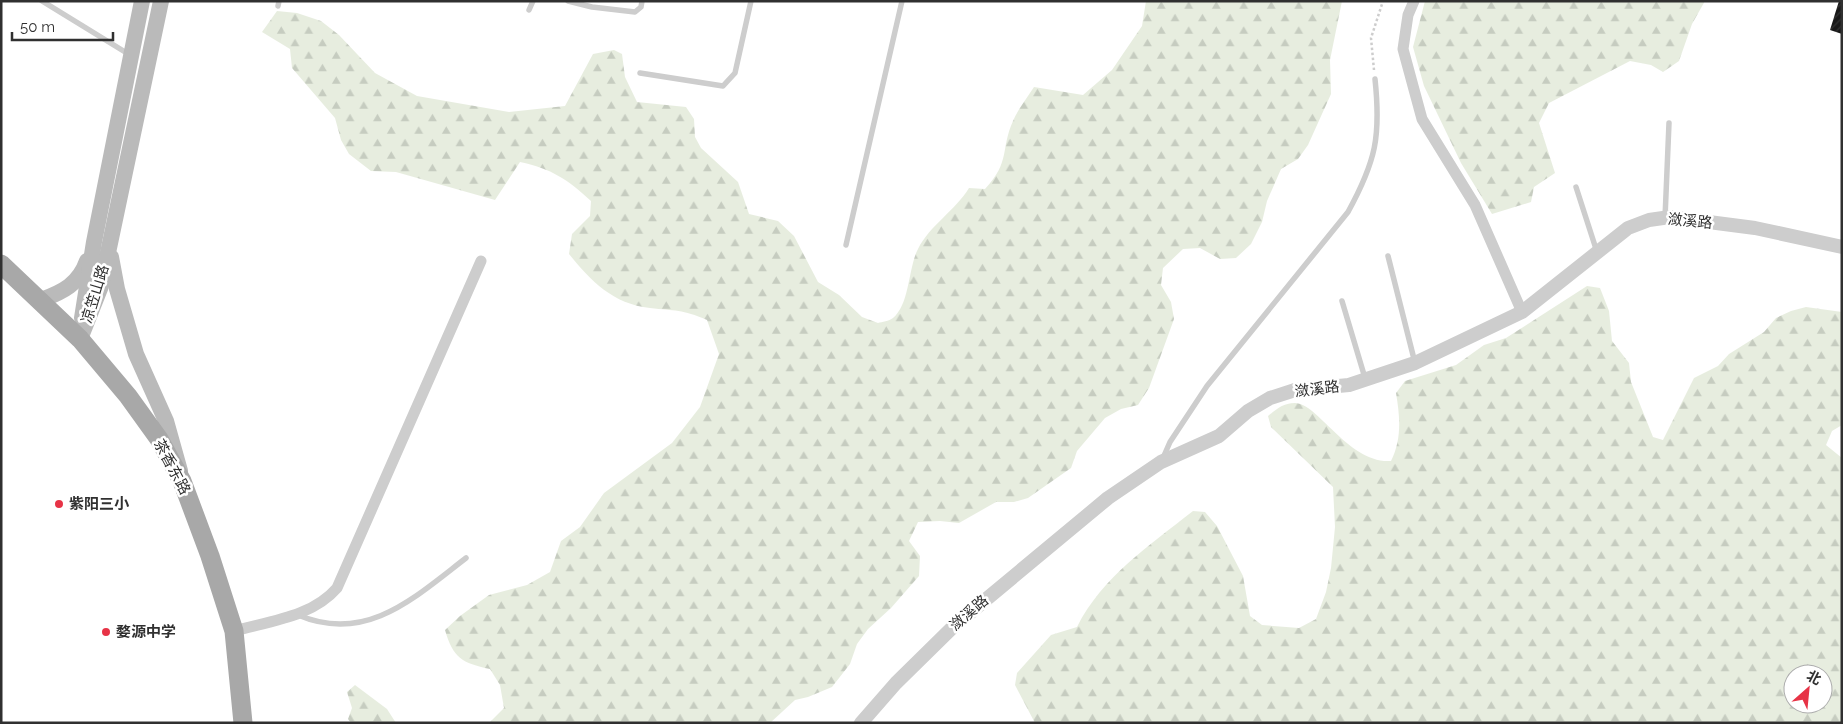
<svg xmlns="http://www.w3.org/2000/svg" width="1843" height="724" font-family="Raleway,'Noto Sans SC',sans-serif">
	<defs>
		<pattern id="forest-firs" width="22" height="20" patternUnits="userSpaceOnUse" patternTransform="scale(1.25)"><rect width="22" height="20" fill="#e7eddf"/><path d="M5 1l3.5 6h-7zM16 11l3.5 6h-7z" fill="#c6ccc0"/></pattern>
		<pattern id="building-hatch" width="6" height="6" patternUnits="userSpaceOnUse" patternTransform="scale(1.25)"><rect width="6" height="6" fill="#171717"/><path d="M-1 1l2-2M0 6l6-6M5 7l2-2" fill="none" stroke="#303030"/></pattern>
	</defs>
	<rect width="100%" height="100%" fill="#fff"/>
	<!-- forest -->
	<g fill="url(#forest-firs)" fill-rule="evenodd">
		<path d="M1146,1h196l-12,59 1,34 -23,51 -10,14 -17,10 -14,32 -5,21 -11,22 -15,14 -16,1 -20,-11 -17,1 -20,19 -2,17 10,17 3,17 -25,69 -11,17 -17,4 -16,9 -28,33 -6,17 -43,30 -14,4h-18l-37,21 -19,-2 -22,1 -9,19 11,15 -1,20 -28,32 -23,21 -11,15 -7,20 -18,23 -24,10 -13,3 -25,23h-281l15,-15 -4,-23 -10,-16c-28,-6 -37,-11 -45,-39l15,-14 29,-21 38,-10 23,-13 11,-31 19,-14 24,-34 68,-50 28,-36 19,-53 -12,-34c-25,-11 -32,-9 -57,-12 -37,-4 -59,-27 -81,-54l3,-20 18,-18 1,-15c-24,-22 -39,-32 -71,-39l-25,38 -99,-28 -25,-1 -22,-17 -8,-14 -6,-22 -43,-50 -2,-19 -28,-17 15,-21 20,2 24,8 18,14 36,38 42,23 92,16 56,-6 28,-52 21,-4 8,4 3,23 12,25 49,5 8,12 1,18 6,11 37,34 11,32 29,7 16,15 24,46 21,13 23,22 16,6c4,-1 11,-2 15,-5 17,-14 15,-50 25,-69 12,-24 37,-38 51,-61l16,1c26,-28 15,-39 28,-68 5,-12 14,-23 21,-34l49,8 29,-25 30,-44z"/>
		<polygon points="1425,1 1705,1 1692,24 1679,61 1663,72 1651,65 1630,61 1549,103 1539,123 1555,173 1534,187 1531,202 1492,214 1461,163 1424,86 1413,47"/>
		<path d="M1587,286l13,2 9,23 3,30 17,22 2,19 22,55 10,3 31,-62 24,-12 11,-12 35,-22 12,-14 15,-7 15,-4 36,5v113l-10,6 -6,14 16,13v265h-807l-20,-38 2,-12 34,-38 26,-8c25,-50 73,-82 116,-116l12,1 12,14 26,50 7,40 12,9 37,3 17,-9 10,-27 5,-24 4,-41 -2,-40 -62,-60 -3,-11c9,-7 15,-13 27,-13 23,0 54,61 96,58 11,-22 9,-44 5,-68l9,-12 51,-16 28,-20 22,-7zM1793,674h30v30h-30z"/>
		<polygon points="355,685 387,709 396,723 351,723 348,719 352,708 347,692"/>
	</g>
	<!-- building -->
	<polygon fill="url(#building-hatch)" points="1839,1 1842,1 1842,34 1830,30"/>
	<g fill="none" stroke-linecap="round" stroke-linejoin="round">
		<!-- path -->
		<polyline stroke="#cdcdcd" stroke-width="2.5" stroke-dasharray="2.5 2.5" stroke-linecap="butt" points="1374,70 1371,38 1383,1"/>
		<!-- service -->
		<g stroke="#cdcdcd" stroke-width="5.5">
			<polyline points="42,1 130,55"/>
			<polyline points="568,1 592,7 635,12 641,7 642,1"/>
			<polyline points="278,6 279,1"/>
			<polyline points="529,10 533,1"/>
			<polyline points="640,73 723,86 735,73 751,1"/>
			<polyline points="1576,187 1597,252"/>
			<polyline points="1665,218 1669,123"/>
			<polyline points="846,245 902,1"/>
			<polyline points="1388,256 1415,363"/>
			<polyline points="1342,301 1365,378"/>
			<path d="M1163,458l7,-16 37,-56 141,-174c28,-51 33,-76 27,-133"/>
			<path d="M298,615c68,29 116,-17 168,-57"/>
		</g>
		<!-- minor -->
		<g stroke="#cdcdcd" stroke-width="11">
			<polyline points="1414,1 1408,15 1403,49 1422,119 1475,205 1522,312"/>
			<path d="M234,631c36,-10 78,-14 103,-43l144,-327"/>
		</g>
		<!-- tertiary -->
		<polyline stroke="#cdcdcd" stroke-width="14" points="861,723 896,683 954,626 1108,498 1161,462 1219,436 1248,411 1270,398 1295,390 1349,385 1415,363 1522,312 1628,228 1649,220 1670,217 1755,228 1842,247"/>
		<!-- secondary -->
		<g stroke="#bababa" stroke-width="16">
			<polyline points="111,257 117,289 136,354 166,421 180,471"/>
			<path d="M41,300c22,-8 38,-16 46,-39"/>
			<polyline points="82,318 94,242 142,1"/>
			<polyline points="80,339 101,286 161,1"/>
		</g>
		<!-- primary -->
		<polyline stroke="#a8a8a8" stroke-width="19" points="1,264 80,339 128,396 159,439 182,481 210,556 234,631 243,723"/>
	</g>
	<!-- markers -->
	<g fill="#e73346" stroke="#fff" stroke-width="2">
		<circle cx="59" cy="504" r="5"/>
		<circle cx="106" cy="632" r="5"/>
	</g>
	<g text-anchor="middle" stroke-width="5" stroke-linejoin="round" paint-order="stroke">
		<!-- street labels -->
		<g font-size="15" fill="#303030" stroke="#fff">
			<text transform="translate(1690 221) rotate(5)" y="5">潋溪路</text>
			<text transform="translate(95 294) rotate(-73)" y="5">凉笠山路</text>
			<text transform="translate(1317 389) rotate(-7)" y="5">潋溪路</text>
			<text transform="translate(172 467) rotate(62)" y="5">茶香东路</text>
			<text transform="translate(969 613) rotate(-41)" y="5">潋溪路</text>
		</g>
		<!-- poi labels -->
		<g font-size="15" font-weight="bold" fill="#303030" stroke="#fff" text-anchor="start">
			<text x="69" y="509">紫阳三小</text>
			<text x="116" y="637">婺源中学</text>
		</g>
	</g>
	<!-- border -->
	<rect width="1843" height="724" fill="none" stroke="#303030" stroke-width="5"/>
	<!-- north arrow -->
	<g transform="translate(1808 689) rotate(27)"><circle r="24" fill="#ffffff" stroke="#acacac"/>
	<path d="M0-4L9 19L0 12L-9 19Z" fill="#e73346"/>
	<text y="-8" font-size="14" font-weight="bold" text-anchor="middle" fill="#303030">北</text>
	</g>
	<!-- scale -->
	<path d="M12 32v8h101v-8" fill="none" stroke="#303030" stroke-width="2.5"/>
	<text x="20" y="32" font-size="15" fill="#303030" stroke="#ffffff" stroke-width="4" paint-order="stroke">50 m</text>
</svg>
